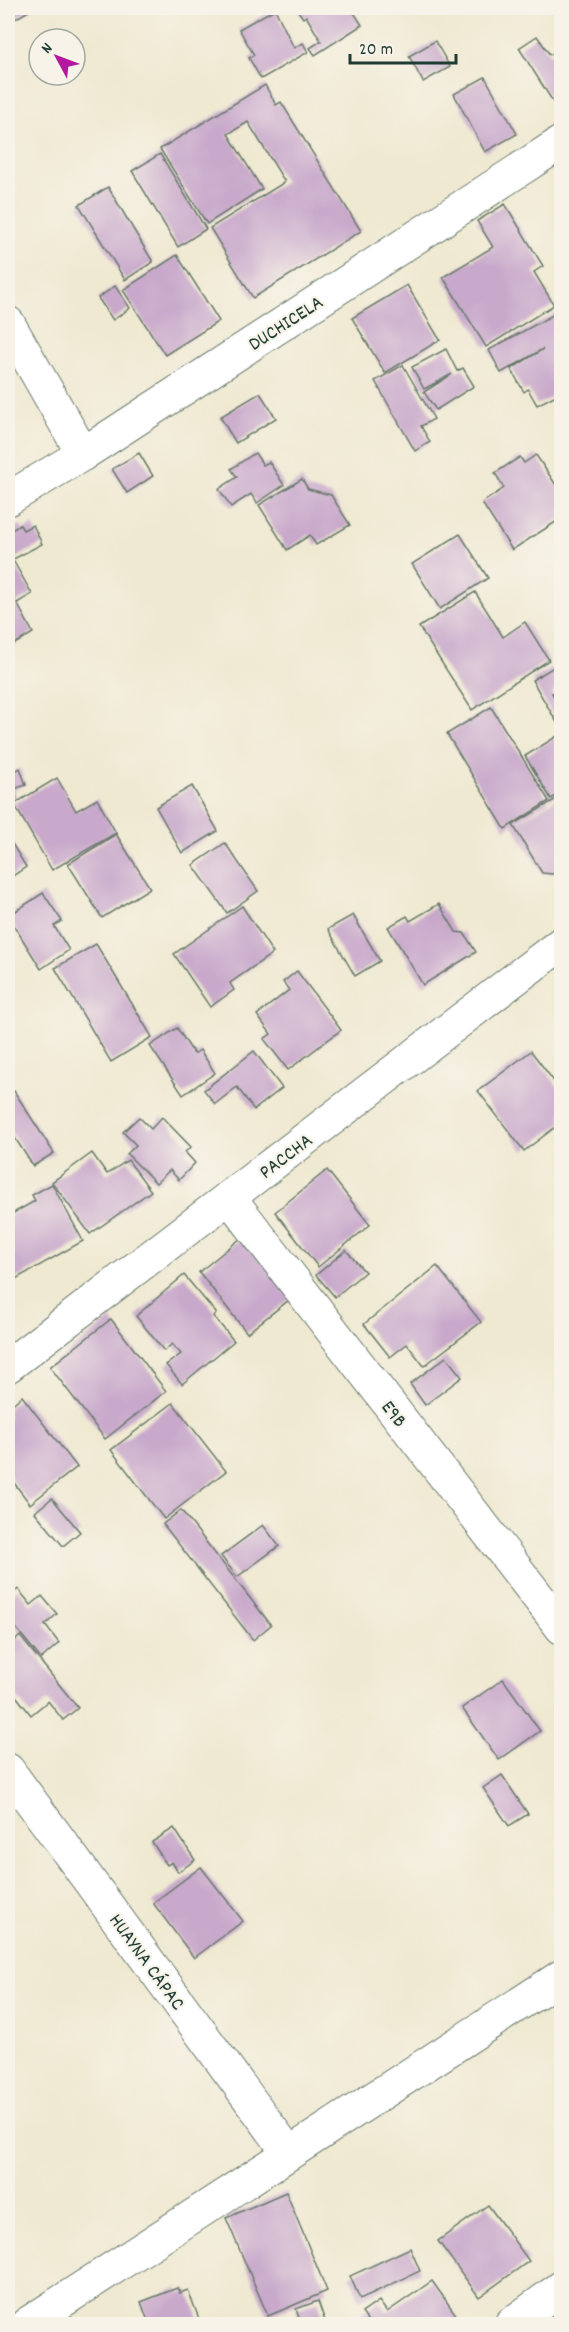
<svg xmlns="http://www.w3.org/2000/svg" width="569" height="2332" font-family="Dekko,sans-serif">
	<rect width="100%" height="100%" fill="#f7f3e8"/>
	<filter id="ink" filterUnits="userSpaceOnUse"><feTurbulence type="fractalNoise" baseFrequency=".0167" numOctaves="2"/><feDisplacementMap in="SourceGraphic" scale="12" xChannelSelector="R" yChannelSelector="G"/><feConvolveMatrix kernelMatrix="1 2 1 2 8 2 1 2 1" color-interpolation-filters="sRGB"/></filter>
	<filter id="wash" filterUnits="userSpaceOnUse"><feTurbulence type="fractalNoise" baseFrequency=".008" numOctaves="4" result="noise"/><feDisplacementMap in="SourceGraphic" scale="24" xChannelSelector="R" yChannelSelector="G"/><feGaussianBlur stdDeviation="1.35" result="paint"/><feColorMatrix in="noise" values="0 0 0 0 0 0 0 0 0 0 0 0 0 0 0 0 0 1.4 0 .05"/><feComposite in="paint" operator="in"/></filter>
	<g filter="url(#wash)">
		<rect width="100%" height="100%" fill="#efe9d1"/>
		<g id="blocks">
			<!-- building -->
			<g fill="#c8a8cb">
				<polygon points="8,8 34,8 8,23"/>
				<polygon points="296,8 351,8 362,25 315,55 310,48 321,41 306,16 303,18"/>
				<polygon points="275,9 294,48 303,43 308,52 261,79 249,58 254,55 239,29"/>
				<polygon points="537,36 550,55 562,47 562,101 555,105 519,48"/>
				<polygon points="435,41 450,67 423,82 409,56"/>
				<polygon points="485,77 517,134 485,152 454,94"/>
				<polygon points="265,85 276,105 281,102 361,231 253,298 210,228 285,182 248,122 228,134 262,189 207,224 160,149"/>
				<polygon points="160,154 206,229 178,247 132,171"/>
				<polygon points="108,187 153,262 125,280 79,205"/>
				<polygon points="505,204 543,266 534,272 554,305 486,347 443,277 493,247 477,221"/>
				<polygon points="177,255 219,321 165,355 123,290"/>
				<polygon points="407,285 440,340 385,373 352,318"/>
				<polygon points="115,286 130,308 113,320 98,298"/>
				<polygon points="560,311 562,392 537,405 528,389 524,392 511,369 543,349 501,373 489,350"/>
				<polygon points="446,349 457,371 463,368 474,386 436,410 424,392 452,374 424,389 412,367"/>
				<polygon points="403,365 434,419 421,426 430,442 415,451 375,381"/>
				<polygon points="260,393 276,418 236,443 220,417"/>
				<polygon points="139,453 153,476 127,493 112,469"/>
				<polygon points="255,453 263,465 269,462 284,485 257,503 251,494 231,507 219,489 237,477 231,469"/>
				<polygon points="536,455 562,494 562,518 512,550 482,503 504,488 495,473 520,457 524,463"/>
				<polygon points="302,479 308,489 331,495 350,525 316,545 310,535 287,550 259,505"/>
				<polygon points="20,525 23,530 33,525 42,544 8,562 8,532"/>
				<polygon points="460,534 488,578 440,609 412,564"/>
				<polygon points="14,562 32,594 17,603 33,633 8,648 8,566"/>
				<polygon points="475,592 503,637 525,622 549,660 472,710 419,627"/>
				<polygon points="562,662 562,673 556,677 562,688 552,693 559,706 562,704 562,724 559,726 532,680"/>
				<polygon points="491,707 549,801 505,829 447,734"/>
				<polygon points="562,733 562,793 551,799 525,756"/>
				<polygon points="20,768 26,785 14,789 16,798 8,804 8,775"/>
				<polygon points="57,778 76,811 97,799 116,833 52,870 14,804"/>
				<polygon points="192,786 218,831 182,853 156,807"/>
				<polygon points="556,799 562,807 562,868 553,874 542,873 513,825"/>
				<polygon points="116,834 150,888 102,918 68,864"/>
				<polygon points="8,837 26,867 8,879"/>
				<polygon points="225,843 258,891 227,913 193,865"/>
				<polygon points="43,893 62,921 54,926 69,950 41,969 8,916"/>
				<polygon points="439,904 456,932 464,933 476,952 423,985 388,927 407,916 410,921"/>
				<polygon points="242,906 273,953 230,983 234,990 210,1007 174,954"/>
				<polygon points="353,915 380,961 355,976 328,929"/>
				<polygon points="96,944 152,1037 111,1062 55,968"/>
				<polygon points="297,971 341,1030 288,1070 264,1039 271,1034 257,1015 289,990 283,982"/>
				<polygon points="177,1028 194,1054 200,1050 215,1073 183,1095 150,1046"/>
				<polygon points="254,1051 282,1088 254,1110 237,1087 215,1104 204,1090"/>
				<polygon points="531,1051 562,1092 562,1122 524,1151 478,1091"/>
				<polygon points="14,1091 54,1153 33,1166 8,1127 8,1095"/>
				<polygon points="139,1117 151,1129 162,1117 191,1147 185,1152 195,1163 179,1180 170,1170 156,1183 127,1154 136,1145 123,1132"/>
				<polygon points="92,1153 107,1174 128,1160 151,1191 90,1234 52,1182"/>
				<polygon points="327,1170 370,1225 318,1267 275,1212"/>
				<polygon points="52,1184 83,1241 12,1281 8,1272 8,1216 35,1201 32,1195"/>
				<polygon points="246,1234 294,1296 247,1333 199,1272"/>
				<polygon points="346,1250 365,1272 335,1297 316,1275"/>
				<polygon points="437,1266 481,1322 424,1366 407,1344 390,1357 364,1324"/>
				<polygon points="184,1275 216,1313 213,1316 234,1341 182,1384 166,1365 181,1354 172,1344 164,1351 136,1316"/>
				<polygon points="111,1319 166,1391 105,1439 50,1367"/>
				<polygon points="446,1357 462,1377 425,1405 410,1384"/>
				<polygon points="22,1396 77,1467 30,1504 8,1475 8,1408"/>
				<polygon points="173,1403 226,1471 164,1519 111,1450"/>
				<polygon points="52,1498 80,1532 63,1546 35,1512"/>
				<polygon points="181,1510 271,1625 253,1640 163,1524"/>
				<polygon points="263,1525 279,1546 237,1577 221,1556"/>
				<polygon points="18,1589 31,1605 42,1596 57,1614 45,1625 59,1643 41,1659 8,1618 8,1598"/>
				<polygon points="20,1636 78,1708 63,1720 48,1701 31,1715 12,1691 8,1695 8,1647"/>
				<polygon points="503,1679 540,1731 499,1760 462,1708"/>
				<polygon points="502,1775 528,1814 509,1826 483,1788"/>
				<polygon points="174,1828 195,1860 178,1872 172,1862 167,1865 152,1842"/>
				<polygon points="201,1867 243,1921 194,1958 153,1903"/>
				<polygon points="286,2192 327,2291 268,2316 226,2218"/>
				<polygon points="488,2205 529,2261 479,2297 438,2241"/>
				<polygon points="410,2248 420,2271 360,2299 350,2276"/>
				<polygon points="432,2281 459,2319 451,2324 370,2324 362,2313 379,2301 387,2312"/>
				<polygon points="177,2288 180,2293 188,2290 201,2324 149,2324 141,2302"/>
				<polygon points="318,2301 326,2324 301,2324 296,2309"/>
			</g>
		</g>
	</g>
	<g filter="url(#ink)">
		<use href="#blocks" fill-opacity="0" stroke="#68796b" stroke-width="1.5"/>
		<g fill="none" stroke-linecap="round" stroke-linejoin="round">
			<defs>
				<g id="minor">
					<polyline points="8,323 83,454"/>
					<polyline points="8,499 83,454 562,142"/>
					<polyline points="229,1197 562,1628"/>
					<polyline points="8,1366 562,943"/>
					<polyline points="8,1770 289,2153"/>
					<polyline points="27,2324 562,1976"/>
					<polyline points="511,2324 562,2287"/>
				</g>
			</defs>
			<!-- minor casing -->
			<use href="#minor" stroke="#68796b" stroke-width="35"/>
			<!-- minor -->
			<use href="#minor" stroke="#fff" stroke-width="33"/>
		</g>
	</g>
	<g text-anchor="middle" stroke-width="4.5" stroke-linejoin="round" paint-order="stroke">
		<!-- street labels -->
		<g font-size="20" fill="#1f3d34" stroke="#f7f3e8">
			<text transform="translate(285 322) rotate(-33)" y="7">DUCHICELA</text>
			<text transform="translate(285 1155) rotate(-37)" y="7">PACCHA</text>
			<text transform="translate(395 1413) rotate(52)" y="7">E9B</text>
			<text transform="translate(148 1961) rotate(54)" y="7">HUAYNA CÁPAC</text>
		</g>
	</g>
	<!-- margin -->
	<rect width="569" height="2332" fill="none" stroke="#f7f3e8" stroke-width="30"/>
	<!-- north arrow -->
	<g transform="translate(57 57) rotate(311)"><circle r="28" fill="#f7f3e8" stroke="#a1aaa0" stroke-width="1.5"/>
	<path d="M0-4.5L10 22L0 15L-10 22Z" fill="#b5179e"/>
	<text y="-9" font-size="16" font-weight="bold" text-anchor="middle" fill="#1f3d34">N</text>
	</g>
	<!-- scale -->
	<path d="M350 54v9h106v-9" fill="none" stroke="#1f3d34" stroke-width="3"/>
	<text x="359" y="54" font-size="18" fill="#1f3d34" stroke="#f7f3e8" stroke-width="4.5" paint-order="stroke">20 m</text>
</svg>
